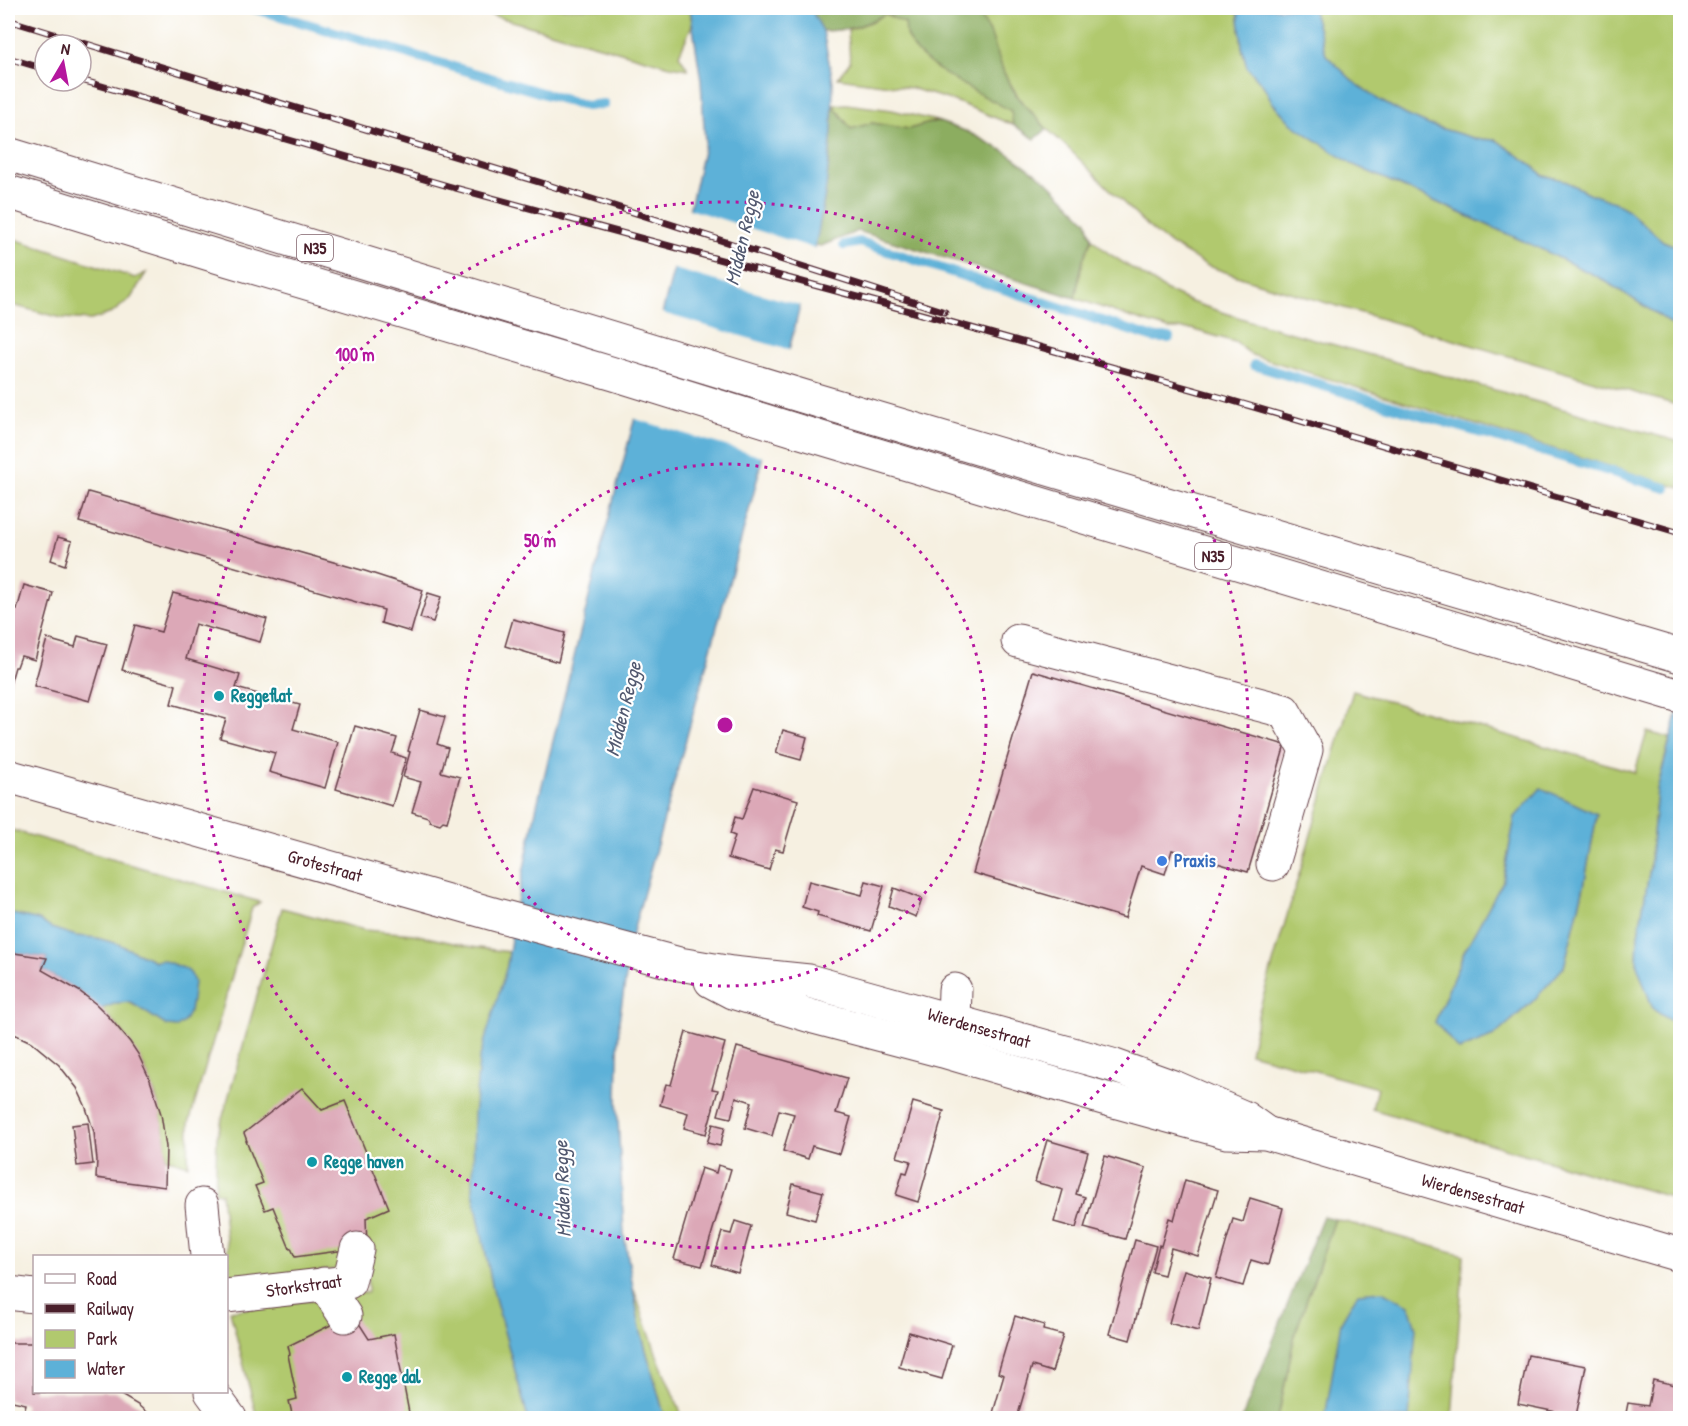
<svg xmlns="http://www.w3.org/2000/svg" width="1688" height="1426" font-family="'Patrick Hand',sans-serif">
	<rect width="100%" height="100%" fill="#fff"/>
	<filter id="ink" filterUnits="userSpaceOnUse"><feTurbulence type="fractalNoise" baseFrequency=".0167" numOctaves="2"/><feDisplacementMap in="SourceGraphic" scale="12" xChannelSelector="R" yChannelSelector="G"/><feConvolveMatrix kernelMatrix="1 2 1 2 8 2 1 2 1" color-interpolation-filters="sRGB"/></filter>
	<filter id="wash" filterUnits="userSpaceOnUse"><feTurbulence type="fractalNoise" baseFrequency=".008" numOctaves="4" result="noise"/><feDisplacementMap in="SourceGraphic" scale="24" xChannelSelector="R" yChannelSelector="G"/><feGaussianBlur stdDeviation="1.35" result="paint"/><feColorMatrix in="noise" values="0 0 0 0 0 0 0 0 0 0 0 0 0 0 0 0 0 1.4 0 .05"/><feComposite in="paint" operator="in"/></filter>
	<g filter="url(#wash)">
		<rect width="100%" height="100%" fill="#f6f0e1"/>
		<!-- green -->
		<g fill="#b1c96e" stroke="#7e744c" stroke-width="1.5" fill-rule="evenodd">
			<polygon points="466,8 690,8 692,25 679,55 688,69 670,66"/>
			<polygon points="975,8 1238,8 1242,47 1247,67 1263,85 1273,103 1292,124 1352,164 1541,249 1602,279 1660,316 1680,331 1680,406 1255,282 1208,266 1167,242 1147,226 1068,148 1047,129 1019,98 1004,73 990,32"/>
			<polygon points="1312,8 1680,8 1680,257 1678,247 1663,241 1625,208 1588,193 1563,180 1544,176 1528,162 1496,140 1477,139 1429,125 1406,115 1379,100 1354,82 1326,55"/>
			<polygon points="885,14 905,23 934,67 1012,111 1013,125 957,102 911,88 838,78 850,62 848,30 873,21"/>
			<polygon points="846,104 892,110 937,121 909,129 872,123 851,129 833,105"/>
			<polygon points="8,237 135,278 146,273 131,298 112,313 91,320 62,318 8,304"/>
			<polygon points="1092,239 1108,253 1167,291 1191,302 1253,322 1680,442 1680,488 1252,355 1235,342 1192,329 1169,329 1129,317 1075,298 1083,260"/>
			<path d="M1353,691l282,81 12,-40 23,6 -13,52 -7,78 -12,67 -1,30 16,44 27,18v173l-308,-91 5,-21 -127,-35 9,-42zM1597,814l-13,72 -20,81 -31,34 -22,20 -76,1 29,-70 39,-71 12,-64z"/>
			<path d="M8,829l252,73 -8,6 -63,215 -1,42 -22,-7c-2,-57 -23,-110 -65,-149 20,-8 23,-11 42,1l12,-49 -37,-17 -21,-6 -21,-2 -25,-8 -12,-8 -31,-7z"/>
			<polygon points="282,908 364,930 413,934 471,947 509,952 473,1191 494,1294 528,1418 257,1418 230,1311 368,1292 367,1265 231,1283 221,1193 215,1192 217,1137"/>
			<polygon points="1335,1219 1464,1255 1452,1418 1278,1418 1295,1334"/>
			<polygon points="634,1290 658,1358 683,1418 665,1418 640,1329"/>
		</g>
		<!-- forest -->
		<g fill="#8cad61" stroke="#6b6646" stroke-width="1.5">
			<path d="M810,8h165l15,24 14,41 14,25 29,31 -12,10 -22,-14 -2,-14c-29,-17 -90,-43 -104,-74 -2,-4 -1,-9 -2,-14l-20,-9c-23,13 -36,16 -62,17z"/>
			<path d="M833,105l18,24 21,-6 37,6 28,-8 31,11 38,20 41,29 40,40 5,18 -9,21 -8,38 -217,-67 -37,15 -6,-1c11,-46 16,-93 18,-140z"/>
			<polygon points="1323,1216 1335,1219 1295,1334 1278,1418 1242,1418"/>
		</g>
		<!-- water -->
		<g fill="#5db1d8" stroke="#546882" stroke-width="1.5">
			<polygon points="690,8 810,8 823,31 833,82 832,132 826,188 818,233 754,492 633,932 619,1021 617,1100 624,1234 640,1329 665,1418 528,1418 494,1294 473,1191 474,1116 479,1060 507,966 515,912 537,805 613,501 692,199 705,142 701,81"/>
			<polygon points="1238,8 1312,8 1326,55 1354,82 1379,100 1406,115 1429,125 1477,139 1496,140 1528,162 1544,176 1563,180 1588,193 1614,202 1625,208 1663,241 1678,247 1680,257 1680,331 1660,316 1602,279 1541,249 1352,164 1292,124 1273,103 1263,85 1247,67 1242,47"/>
			<polygon points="1680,703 1680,1027 1653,1009 1637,965 1638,935 1650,868 1657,790"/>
			<polygon points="1541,788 1597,814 1584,886 1564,967 1533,1001 1494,1036 1459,1050 1435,1022 1464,952 1503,881 1515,817"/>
			<polygon points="8,913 39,920 51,928 76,936 97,938 118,944 155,961 162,960 186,969 191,974 194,982 192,1000 190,1011 184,1022 177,1027 167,1026 130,1002 117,1003 101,1009 79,991 42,970 47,958 8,952"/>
			<polygon points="1382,1291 1409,1305 1416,1328 1409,1418 1325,1418 1341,1322 1358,1293"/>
		</g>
		<!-- pier -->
		<g fill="#f6f0e1">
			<polygon points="686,208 817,249 803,306 671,268"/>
			<polygon points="659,312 792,351 766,458 632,418"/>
		</g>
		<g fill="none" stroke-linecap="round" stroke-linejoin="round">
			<!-- stream -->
			<g stroke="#5db1d8" stroke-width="10">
				<polyline points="253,8 586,106 604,104"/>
				<polyline points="844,245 860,242 1154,338 1169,338"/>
				<polyline points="1254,365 1666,488"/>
			</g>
		</g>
		<g id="blocks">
			<!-- building -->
			<g fill="#dca8b7">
				<polygon points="88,492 365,571 423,590 411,632 381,623 384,610 79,522"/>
				<polygon points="58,537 72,541 65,565 51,560"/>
				<polygon points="24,585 53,593 35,660 21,656 17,667 15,667 8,691 8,607 17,610"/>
				<polygon points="173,593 267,619 260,642 195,624 186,659 240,675 236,688 300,705 293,729 338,742 325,788 269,772 275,753 220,738 226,719 171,704 176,685 122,670 135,625 161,632"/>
				<polygon points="428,593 441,597 433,622 420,618"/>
				<polygon points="513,619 565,633 558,662 505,646"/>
				<polygon points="78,636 107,644 90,701 34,686 47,639 75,647"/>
				<polygon points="1033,671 1285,745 1248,872 1172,850 1165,874 1141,866 1125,918 973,873"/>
				<polygon points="420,710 445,717 437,744 448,748 441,772 460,777 447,822 443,821 440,824 430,821 428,817 412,812 421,782 403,777 410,752 408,751"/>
				<polygon points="355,726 397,738 392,753 406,758 392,806 336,789"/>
				<polygon points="783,730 807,737 801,760 776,753"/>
				<polygon points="754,787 798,800 783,851 775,849 769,870 728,858 735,836 730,834 735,817 742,819"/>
				<polygon points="809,881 862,895 866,881 884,886 871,931 817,916 818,912 802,907"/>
				<polygon points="894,888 922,899 916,917 889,906"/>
				<polygon points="8,952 47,958 42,970 79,991 96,1004 109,1017 130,1042 138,1054 150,1080 161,1114 166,1147 165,1187 96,1178 97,1160 94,1132 85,1105 77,1088 59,1065 31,1042 14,1034 8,1041"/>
				<polygon points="686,1032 725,1043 712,1089 718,1090 706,1134 684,1128 688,1113 660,1105 666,1084 671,1085"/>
				<polygon points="737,1047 847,1078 836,1113 851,1117 840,1154 812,1146 808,1159 783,1151 794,1114 779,1110 772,1136 745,1128 752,1102 736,1097 731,1118 718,1115"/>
				<polygon points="302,1088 322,1110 345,1101 389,1208 366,1218 367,1247 295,1257 291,1248 290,1249 273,1207 265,1210 255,1186 263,1183 246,1141 247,1141 244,1133"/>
				<polygon points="913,1102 944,1111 918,1202 896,1195 903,1172 907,1173 911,1161 897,1157"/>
				<polygon points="88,1123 93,1164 77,1166 72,1125"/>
				<polygon points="713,1124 725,1127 720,1146 707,1143"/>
				<polygon points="1047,1140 1088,1152 1076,1194 1085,1197 1076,1228 1054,1222 1063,1190 1035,1182"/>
				<polygon points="1105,1156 1146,1168 1125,1239 1084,1228"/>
				<polygon points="718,1165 731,1169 702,1266 674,1259 701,1168 716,1173"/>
				<polygon points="1185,1180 1218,1190 1198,1256 1171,1248 1164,1275 1152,1272 1159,1245 1161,1246 1169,1218 1174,1220"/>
				<polygon points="793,1184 823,1192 815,1220 786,1212"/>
				<polygon points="1250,1198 1283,1208 1268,1265 1251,1260 1243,1286 1216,1278 1233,1219 1243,1222"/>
				<polygon points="735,1221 751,1226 738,1273 712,1265 722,1232 731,1234"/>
				<polygon points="1135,1240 1156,1246 1130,1340 1109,1334"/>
				<polygon points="1184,1270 1211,1278 1198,1331 1169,1323"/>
				<polygon points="353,1314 369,1339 394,1334 410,1418 293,1418 289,1401 297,1399 288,1355 290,1354 288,1346"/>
				<polygon points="1015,1316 1044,1325 1043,1330 1063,1335 1052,1372 1032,1366 1017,1418 1010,1418 993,1413 1004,1375 998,1373"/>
				<polygon points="909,1332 952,1345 942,1379 899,1367"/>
				<polygon points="8,1343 34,1343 34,1392 116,1392 138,1405 153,1418 33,1418 23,1416 26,1404 8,1400"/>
				<polygon points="1528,1355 1586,1366 1576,1416 1518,1404"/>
				<polygon points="1653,1380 1680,1386 1680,1418 1625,1418 1628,1403 1648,1406"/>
			</g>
		</g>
	</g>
	<g filter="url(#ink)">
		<use href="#blocks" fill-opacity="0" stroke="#643e46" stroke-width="1.5"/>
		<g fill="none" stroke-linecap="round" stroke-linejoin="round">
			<defs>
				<g id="minor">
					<polyline points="1018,641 1284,711 1306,750 1273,864"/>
					<polyline points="8,776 497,915 679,964 732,973 809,981 1112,1065 1176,1088 1245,1118 1266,1133"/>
					<polyline points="711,981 732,992 814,1017 943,1051 1103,1098 1227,1132 1266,1133 1680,1255"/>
					<polyline points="947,1041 954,1020 955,990"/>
					<polyline points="202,1205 207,1256"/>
					<polyline points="324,1284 345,1316"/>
					<polyline points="8,1293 34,1296"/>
					<polyline points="226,1296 349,1282 357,1249"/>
					<polyline points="211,1392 230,1418"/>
				</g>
				<g id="major">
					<polyline points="8,154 812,399 1680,656"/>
					<polyline points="8,192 229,260 614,374 801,432 1680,696"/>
				</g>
			</defs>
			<!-- minor casing -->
			<use href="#minor" stroke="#643e46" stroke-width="35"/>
			<!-- major casing -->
			<use href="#major" stroke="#643e46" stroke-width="35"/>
			<!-- minor -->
			<use href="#minor" stroke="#fff" stroke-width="33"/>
			<!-- major -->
			<use href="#major" stroke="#fff" stroke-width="33"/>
			<defs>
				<g id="rail">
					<polyline points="8,20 542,183 945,312"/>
					<polyline points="8,58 45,69"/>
					<polyline points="81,80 448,186 932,317 1223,398 1680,533"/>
				</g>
			</defs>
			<!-- rail casing -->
			<use href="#rail" stroke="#4a1f2b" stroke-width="7"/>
			<!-- rail -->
			<use href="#rail" stroke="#fff" stroke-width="4.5" stroke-dasharray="14" stroke-linecap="butt"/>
		</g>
	</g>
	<!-- distance rings -->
	<g fill="none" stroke="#b5179e" stroke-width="3" stroke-dasharray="3 6">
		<circle cx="725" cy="725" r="261"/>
		<circle cx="725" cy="725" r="523"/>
	</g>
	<!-- markers -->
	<g fill="#0f9aa8" stroke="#fff" stroke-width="2">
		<circle cx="219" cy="696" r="6"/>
		<circle cx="312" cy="1162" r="6"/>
		<circle cx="347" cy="1377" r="6"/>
	</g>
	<circle fill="#3f7fe0" stroke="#fff" stroke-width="2" cx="1162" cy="861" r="6"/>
	<g text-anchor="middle" stroke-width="4.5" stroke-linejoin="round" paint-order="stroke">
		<!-- shield labels -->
		<g fill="#fff" stroke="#80626b" stroke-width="1.5">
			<rect x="297" y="235" width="36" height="26" rx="4.5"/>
			<rect x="1195" y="543" width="36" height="26" rx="4.5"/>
		</g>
		<g font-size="16" font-weight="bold" fill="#4a1f2b">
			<text x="315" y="254">N35</text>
			<text x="1213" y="562">N35</text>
		</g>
		<!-- culture labels -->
		<g font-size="18" font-weight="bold" fill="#0d838f" stroke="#fff" text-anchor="start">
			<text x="231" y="702">Reggeflat</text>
			<text x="324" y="1168">Regge haven</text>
			<text x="359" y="1383">Regge dal</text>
		</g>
		<!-- shop labels -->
		<g font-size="18" font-weight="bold" fill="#366cbe" stroke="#fff" text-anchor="start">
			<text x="1174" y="867">Praxis</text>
		</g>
		<!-- street labels -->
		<g font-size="18" fill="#4a1f2b" stroke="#fff">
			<text transform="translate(325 866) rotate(16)" y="6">Grotestraat</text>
			<text transform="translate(979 1028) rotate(16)" y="6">Wierdensestraat</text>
			<text transform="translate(1473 1194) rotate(16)" y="6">Wierdensestraat</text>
			<text transform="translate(304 1286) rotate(-8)" y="6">Storkstraat</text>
		</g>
		<!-- water labels -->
		<g font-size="20" font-style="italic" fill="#525970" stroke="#fff">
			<text transform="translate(742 238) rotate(-77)" y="7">Midden Regge</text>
			<text transform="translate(623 709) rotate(-76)" y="7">Midden Regge</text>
			<text transform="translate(562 1189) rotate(-92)" y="7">Midden Regge</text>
		</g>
	</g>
	<circle cx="725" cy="725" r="9" fill="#b5179e" stroke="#fff" stroke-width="3"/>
	<g font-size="18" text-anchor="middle" font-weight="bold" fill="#b5179e" stroke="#fff" stroke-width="4.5" stroke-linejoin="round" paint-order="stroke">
		<text x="355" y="361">100 m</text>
		<text x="540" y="547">50 m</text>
	</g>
	<!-- margin -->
	<rect width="1688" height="1426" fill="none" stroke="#fff" stroke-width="30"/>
	<!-- legend -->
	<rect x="33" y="1255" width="195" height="138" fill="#ffffff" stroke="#b7a5aa" stroke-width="1.5"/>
	<rect x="45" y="1274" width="30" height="9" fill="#ffffff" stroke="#b7a5aa" stroke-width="1.5"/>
	<text x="87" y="1285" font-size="18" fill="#4a1f2b">Road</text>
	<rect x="45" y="1304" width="30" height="9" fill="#4a1f2b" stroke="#b7a5aa" stroke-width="1.5"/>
	<text x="87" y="1315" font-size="18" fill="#4a1f2b">Railway</text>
	<rect x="45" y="1330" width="30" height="18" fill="#b1c96e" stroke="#b7a5aa" stroke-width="1.5"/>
	<text x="87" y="1345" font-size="18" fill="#4a1f2b">Park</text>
	<rect x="45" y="1360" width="30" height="18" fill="#5db1d8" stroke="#b7a5aa" stroke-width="1.5"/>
	<text x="87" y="1375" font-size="18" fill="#4a1f2b">Water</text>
	<!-- north arrow -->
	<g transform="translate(63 63) rotate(10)"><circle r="28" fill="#ffffff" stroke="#b7a5aa" stroke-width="1.5"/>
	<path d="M0-4.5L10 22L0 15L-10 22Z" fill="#b5179e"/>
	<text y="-9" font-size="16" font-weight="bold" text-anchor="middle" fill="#4a1f2b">N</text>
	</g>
</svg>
